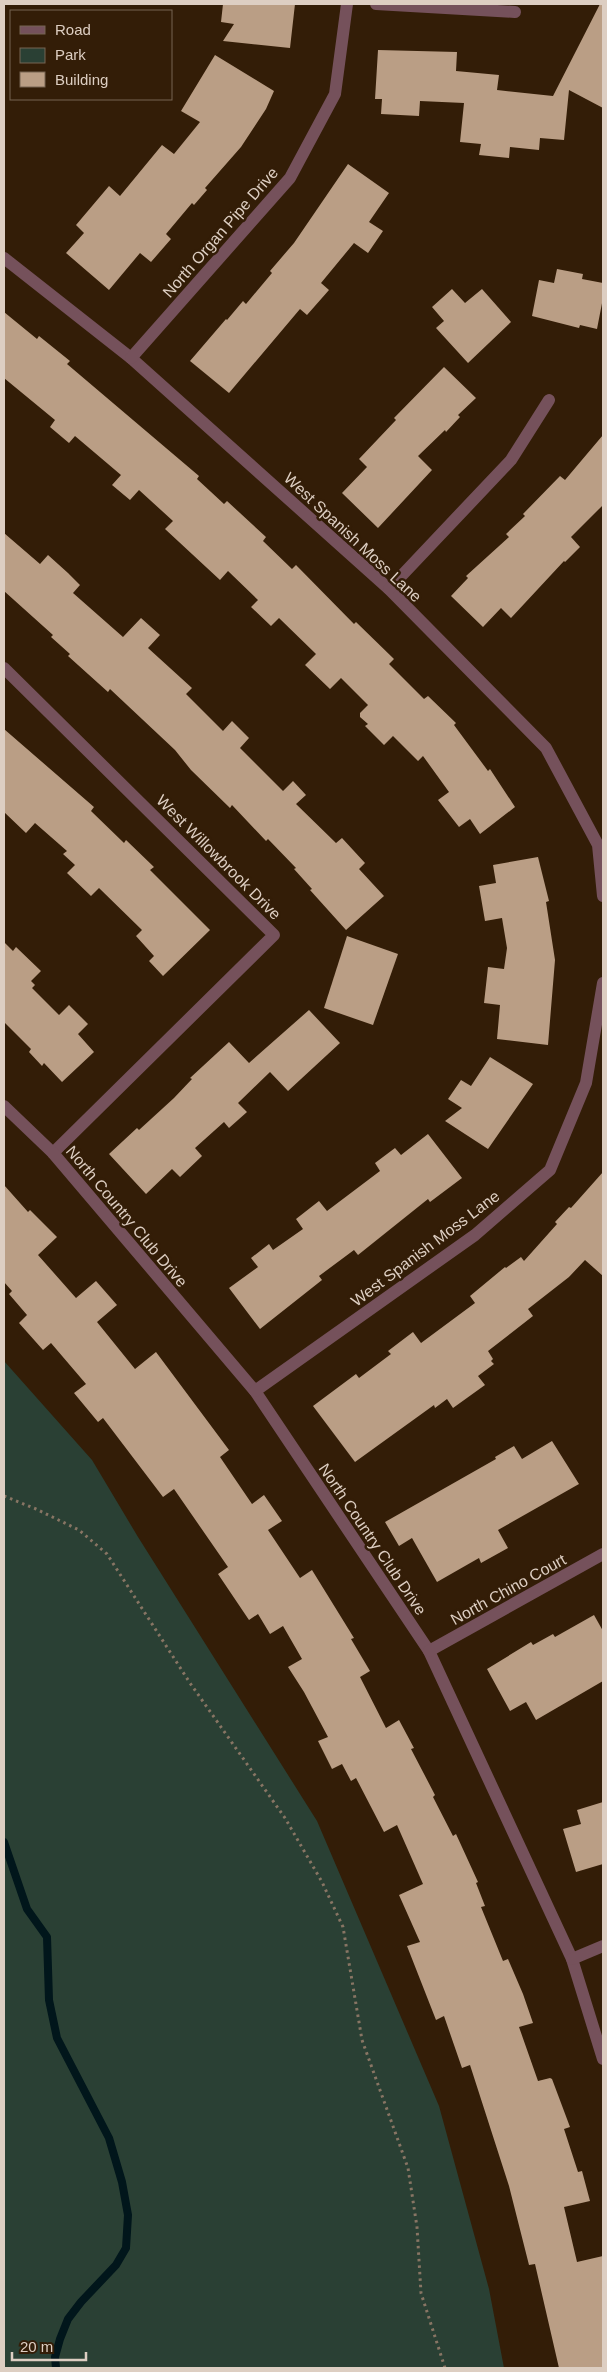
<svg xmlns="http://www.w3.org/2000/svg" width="607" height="2372" font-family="Helvetica,sans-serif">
	<rect width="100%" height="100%" fill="#331d07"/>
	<!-- green -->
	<polygon fill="#2a4034" points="4,1361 92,1460 138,1537 317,1821 439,2106 489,2289 504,2368 4,2368"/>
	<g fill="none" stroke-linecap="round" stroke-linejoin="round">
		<!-- stream -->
		<polyline stroke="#01161b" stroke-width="8" points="4,1842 27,1909 47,1937 49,2000 57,2038 109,2138 122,2182 128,2215 126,2248 116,2265 81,2302 68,2319 60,2339 55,2357 56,2368"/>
	</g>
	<!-- building -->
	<g fill="#ba9e85">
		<polygon points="223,4 295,4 290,48 223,41 234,24 221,22"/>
		<polygon points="600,4 603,4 603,108 569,90 564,140 540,138 539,150 510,147 509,158 479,155 481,144 460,142 464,103 420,101 419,116 381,114 382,99 375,99 378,50 457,52 456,71 499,75 497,90 553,96"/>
		<polygon points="215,55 274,91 266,109 241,147 205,188 207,190 194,205 192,203 166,234 171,239 151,262 140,253 109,290 66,253 84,233 76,225 109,186 120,196 162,145 174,154 200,122 181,111"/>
		<polygon points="348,164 389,193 369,222 383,231 368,253 354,243 321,283 329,290 307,315 300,309 229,393 190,361 226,319 227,320 243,301 246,304 272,273 270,271 294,243"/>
		<polygon points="557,269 583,274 582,279 603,283 603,298 597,329 580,325 579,328 532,316 539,280 554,283"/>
		<polygon points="452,289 465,303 482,289 511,322 468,363 436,328 444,321 432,307"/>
		<polygon points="4,312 37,339 39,336 70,361 67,364 199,476 197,479 224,504 227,501 266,537 263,541 292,569 296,565 354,624 356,622 394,659 389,664 424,699 428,696 456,723 454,725 488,771 490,769 515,807 480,834 470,819 459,827 438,800 449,792 423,756 418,761 393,736 384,745 365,726 368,724 360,717 360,713 368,705 341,678 330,689 305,665 316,654 279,618 271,626 251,607 258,600 228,571 220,580 165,529 173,521 139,490 130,500 112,485 121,475 75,436 69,443 50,427 55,420 4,378"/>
		<polygon points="444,367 476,398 458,415 460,417 446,432 445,430 418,456 432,470 378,528 342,493 367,467 359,459 396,420 394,418"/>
		<polygon points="603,435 603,505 571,537 580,547 565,562 564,561 511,618 501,608 483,627 451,596 468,578 466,576 509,537 506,534 525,516 523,514 560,476 565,480"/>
		<polygon points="4,533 40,564 48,555 68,573 80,585 73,593 123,637 141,618 160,635 148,648 192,688 186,694 223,731 232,721 249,738 240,748 283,791 293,781 306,795 296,804 336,843 342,838 365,863 359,869 384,896 346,930 310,890 312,889 294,869 296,868 268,839 266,841 232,805 230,808 191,770 175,750 110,689 108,692 68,656 70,654 51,637 53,635 4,591"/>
		<polygon points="4,729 94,807 91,811 124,843 126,840 154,867 150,870 210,930 163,976 149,961 154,956 136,936 142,930 99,888 91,896 67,873 75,865 63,854 67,851 35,823 26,833 4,812"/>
		<polygon points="538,857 549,901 546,902 555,960 548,1045 497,1039 500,1005 484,1003 488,967 504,969 507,948 502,918 485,921 479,886 496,883 493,865"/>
		<polygon points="347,936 398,954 373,1025 324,1008"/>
		<polygon points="4,942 13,951 16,947 41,971 31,981 35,985 32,988 59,1015 69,1005 88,1024 78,1034 94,1052 62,1082 44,1063 42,1066 29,1052 31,1049 4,1022"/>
		<polygon points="309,1010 340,1043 288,1091 270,1072 238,1103 247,1112 229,1128 224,1122 195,1148 202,1156 180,1177 172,1169 146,1194 109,1154 137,1128 139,1130 174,1098 192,1079 190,1078 229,1042 249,1063"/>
		<polygon points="490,1057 533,1084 488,1149 445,1121 462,1108 448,1099 461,1080 471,1086"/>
		<polygon points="428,1134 462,1178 430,1202 428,1199 358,1255 354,1250 319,1276 322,1280 260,1329 229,1288 258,1267 251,1258 269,1244 273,1250 303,1229 296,1219 319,1201 327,1211 380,1171 375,1163 395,1148 401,1155"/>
		<polygon points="603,1172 603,1276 585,1260 569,1277 528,1309 533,1316 488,1351 493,1359 491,1361 494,1364 478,1376 485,1385 453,1408 447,1399 435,1408 434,1405 355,1462 313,1406 356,1374 359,1378 391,1354 388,1351 413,1332 421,1343 475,1303 470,1296 505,1267 506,1268 521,1257 524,1261 557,1224 555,1222 569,1207 571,1208"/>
		<polygon points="4,1185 28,1212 30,1210 57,1237 38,1255 76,1298 96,1281 117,1305 97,1322 135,1369 156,1352 229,1450 220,1457 252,1504 264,1495 282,1521 268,1530 300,1578 312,1570 354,1638 351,1639 370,1671 360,1677 386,1728 399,1720 414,1748 411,1749 435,1795 433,1797 453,1836 456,1834 478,1882 476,1883 485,1906 481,1907 503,1961 508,1959 523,1994 533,2023 519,2027 538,2081 550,2078 552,2079 570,2127 564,2129 578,2172 582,2171 590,2201 564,2207 577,2262 603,2256 603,2368 559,2368 535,2264 529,2265 509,2186 470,2065 462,2068 444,2016 436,2020 407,1946 420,1942 399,1895 423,1884 397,1825 384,1832 356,1778 351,1781 342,1764 332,1769 318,1741 328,1737 304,1692 288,1667 302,1659 283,1626 270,1634 258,1614 249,1620 218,1574 228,1567 174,1489 163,1497 103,1418 98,1422 74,1393 86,1384 51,1343 43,1350 19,1323 27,1315 9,1294 12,1291 4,1282"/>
		<polygon points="552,1441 579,1484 498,1530 508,1548 481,1563 479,1558 437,1582 412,1538 399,1546 385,1522 496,1459 495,1457 514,1446 522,1459"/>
		<polygon points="594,1615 603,1631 603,1681 536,1720 526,1702 510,1711 487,1669 531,1642 533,1645 553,1634 555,1637"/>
		<polygon points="603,1802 603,1864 576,1872 563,1829 581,1824 577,1810"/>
	</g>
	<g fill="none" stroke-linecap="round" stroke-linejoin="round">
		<!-- path -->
		<polyline stroke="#887564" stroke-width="3" stroke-dasharray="2.5 4" stroke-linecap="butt" points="4,1496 36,1509 79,1530 107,1554 190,1683 285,1818 322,1882 343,1927 362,2040 408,2168 417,2227 421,2293 445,2368"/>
		<!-- minor -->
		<g stroke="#75515b" stroke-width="12">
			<polyline points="376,4 515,12"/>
			<polyline points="4,258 131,358 389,589 546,748 598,845 603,896"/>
			<polyline points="131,358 290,178 335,94 347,4"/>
			<polyline points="389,589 511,460 549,400"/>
			<polyline points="4,668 274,935 53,1153"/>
			<polyline points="4,1106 53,1153 255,1391 429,1651 572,1959 603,2059"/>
			<polyline points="255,1391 475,1235 550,1170 586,1083 603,983"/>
			<polyline points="429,1651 603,1554"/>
			<polyline points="572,1959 603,1946"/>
		</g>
	</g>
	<g text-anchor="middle" stroke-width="5" stroke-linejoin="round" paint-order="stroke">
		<!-- street labels -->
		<g font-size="16" fill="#ddcec2" stroke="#331d07">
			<text transform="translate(220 232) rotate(-49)" y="6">North Organ Pipe Drive</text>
			<text transform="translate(353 537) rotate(43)" y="6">West Spanish Moss Lane</text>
			<text transform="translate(219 857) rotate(45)" y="6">West Willowbrook Drive</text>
			<text transform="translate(127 1216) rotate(50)" y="6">North Country Club Drive</text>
			<text transform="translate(425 1248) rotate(-37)" y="6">West Spanish Moss Lane</text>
			<text transform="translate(373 1539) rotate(56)" y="6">North Country Club Drive</text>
			<text transform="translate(508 1589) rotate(-29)" y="6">North Chino Court</text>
		</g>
	</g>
	<!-- border -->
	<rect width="607" height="2372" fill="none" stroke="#ddcec2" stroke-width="10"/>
	<!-- legend -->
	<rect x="10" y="10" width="162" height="90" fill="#331d07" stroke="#776452"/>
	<rect x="20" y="26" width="25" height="8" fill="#75515b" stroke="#776452"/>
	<text x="55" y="35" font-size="15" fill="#ddcec2">Road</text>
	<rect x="20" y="48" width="25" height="15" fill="#2a4034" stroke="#776452"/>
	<text x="55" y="60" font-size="15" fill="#ddcec2">Park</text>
	<rect x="20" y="72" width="25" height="15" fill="#ba9e85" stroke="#776452"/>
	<text x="55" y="85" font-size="15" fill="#ddcec2">Building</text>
	<!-- scale -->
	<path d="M12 2352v8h74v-8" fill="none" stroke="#ddcec2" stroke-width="2.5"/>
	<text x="20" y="2352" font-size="15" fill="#ddcec2" stroke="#331d07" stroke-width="4" paint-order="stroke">20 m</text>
</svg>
